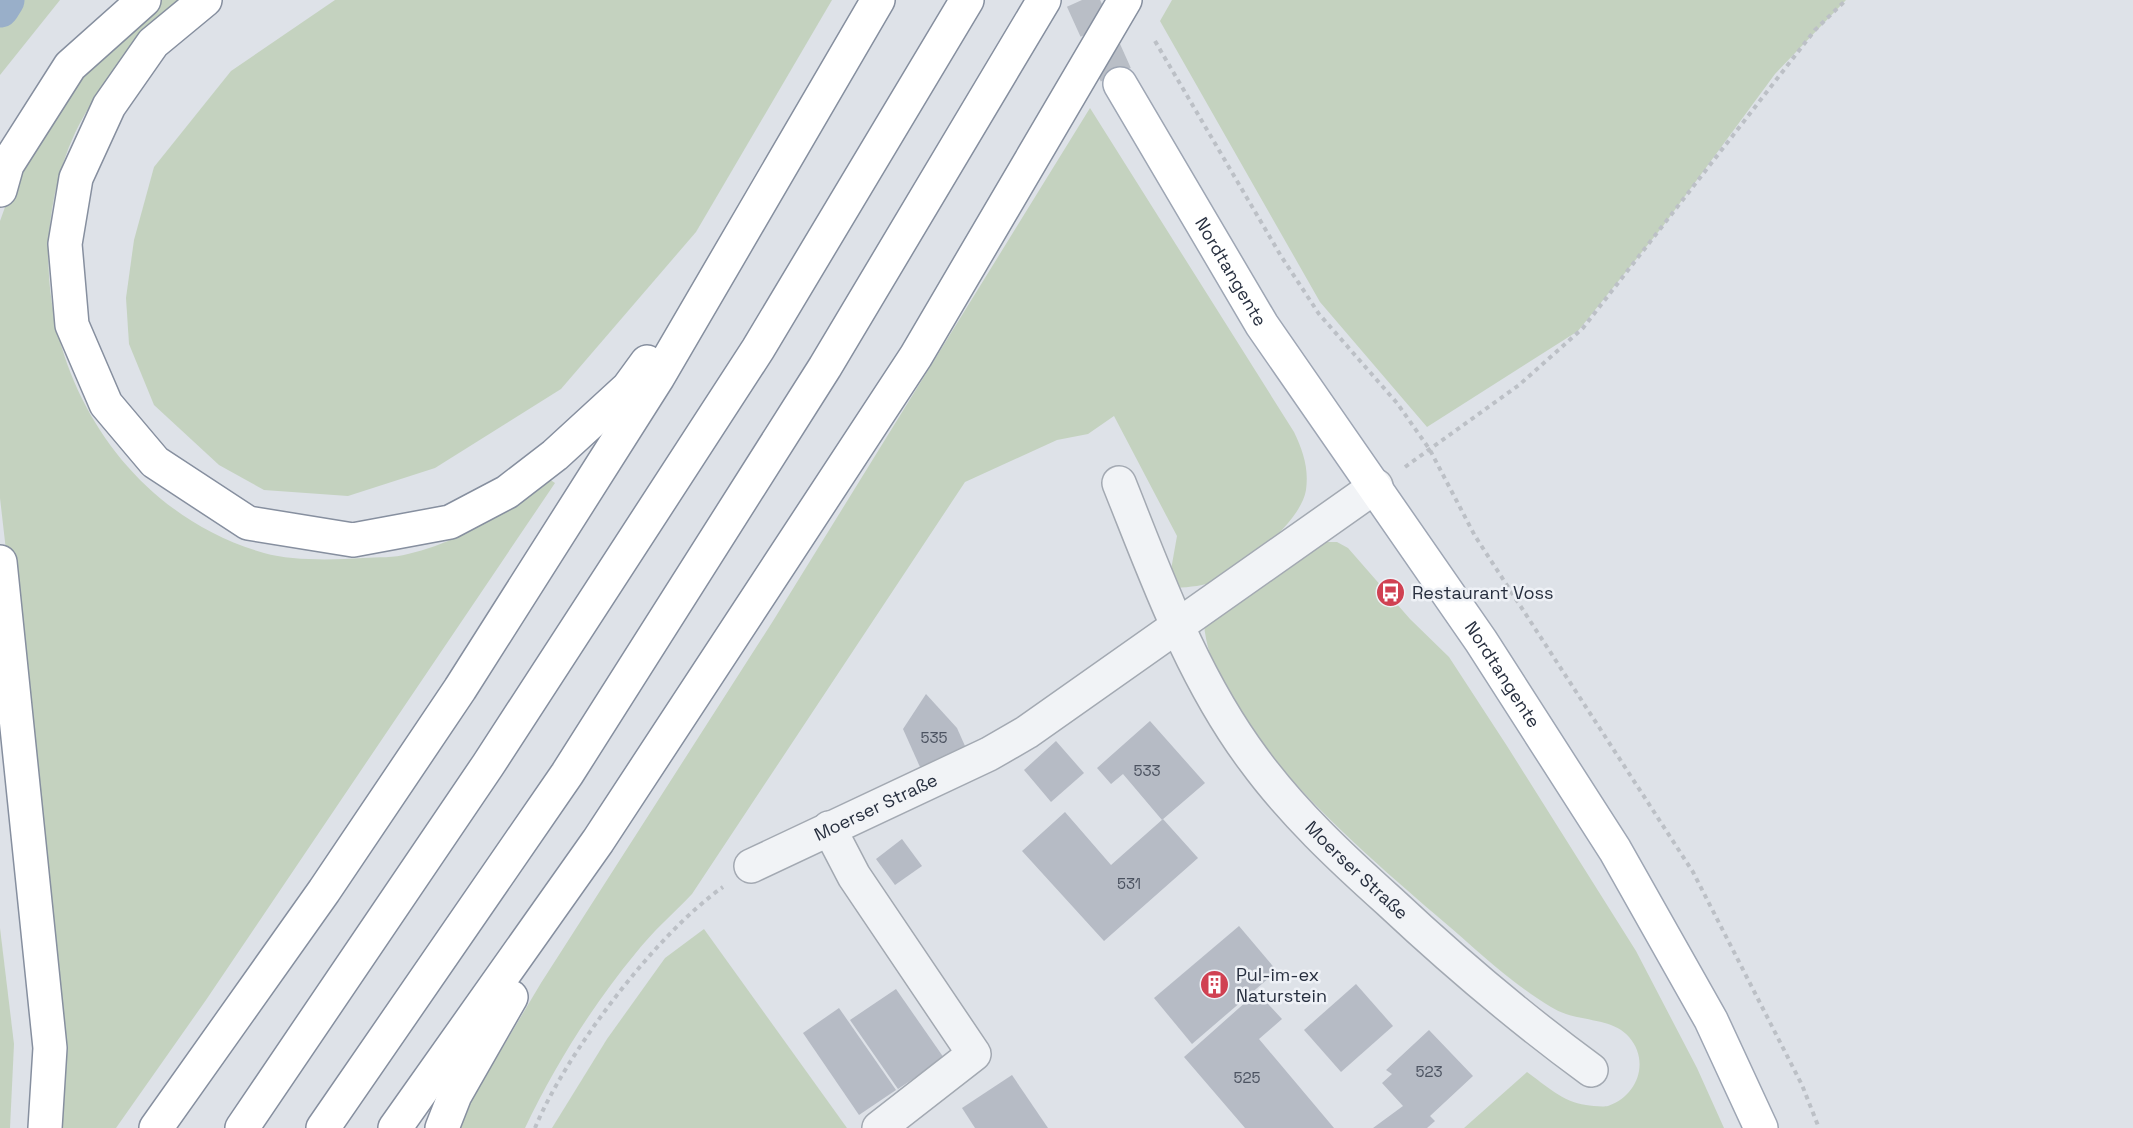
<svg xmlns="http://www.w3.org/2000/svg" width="2133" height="1128" font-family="'Space Grotesk',sans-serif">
	<rect width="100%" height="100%" fill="#dee2e8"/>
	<!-- green -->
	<g fill="#c4d2bf">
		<polygon points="0,0 60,0 0,75"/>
		<path d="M161,0h19c-39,42 -80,81 -105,133 -75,163 15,371 189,420 28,8 70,7 99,5 15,-1 31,0 45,-4 53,-12 98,-44 141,-75l6,4 -349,517 -90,128h-62l-42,-525 -12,-105v-277l18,-50 37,-64 51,-58z"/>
		<polygon points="335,0 832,0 696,232 561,389 435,468 348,496 264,490 219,465 154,405 129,344 126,298 134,240 154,167 231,71"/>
		<polygon points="1172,0 1846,0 1775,74 1663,226 1578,331 1427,427 1320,302 1160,21"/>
		<path d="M1090,108l204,324c9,19 15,36 12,58 -5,32 -61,76 -89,90 -13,6 -27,7 -41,8l-7,-7 8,-45 -63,-120 -26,18 -31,6 -92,42 -273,412c-19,20 -40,38 -57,60 -43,52 -81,113 -110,174h-64l9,-26 71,-119 232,-362z"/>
		<path d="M1325,542h12l11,6 62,71 39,38 58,89 129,205 61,117 27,60h-260l63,-56c18,13 36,30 59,33 6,1 17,2 22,1 30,-10 42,-45 21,-69 -18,-21 -53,-14 -78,-30 -39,-23 -73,-56 -107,-85 -74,-64 -234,-196 -240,-299z"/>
		<polygon points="0,928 14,1044 10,1128 0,1128"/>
		<polygon points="704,929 847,1128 552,1128 607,1039 665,958"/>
	</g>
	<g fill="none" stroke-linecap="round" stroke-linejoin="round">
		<!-- canal -->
		<polyline stroke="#99afc9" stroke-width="39" points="0,8 5,0"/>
	</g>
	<!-- building -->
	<g fill="#b6bbc5">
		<polygon points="926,694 957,728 965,746 920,767 903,729"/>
		<polygon points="1150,721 1205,783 1162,820 1123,774 1111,784 1097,768"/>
		<polygon points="1056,741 1084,773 1051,802 1024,770"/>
		<polygon points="1065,812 1111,865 1163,819 1198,858 1104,941 1022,851"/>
		<polygon points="902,839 922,866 895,885 876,859"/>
		<polygon points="1239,926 1277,971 1192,1044 1154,998"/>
		<polygon points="1356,984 1393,1026 1341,1072 1304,1030"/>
		<polygon points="896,989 944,1058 898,1089 850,1020"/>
		<polygon points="1257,992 1282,1019 1259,1039 1334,1128 1245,1128 1184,1057"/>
		<polygon points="839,1008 896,1090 859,1115 803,1033"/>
		<polygon points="1429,1030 1473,1076 1430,1116 1435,1121 1427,1128 1373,1128 1403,1106 1382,1083 1392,1074 1386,1070"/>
		<polygon points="1012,1075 1048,1128 975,1128 962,1108"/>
	</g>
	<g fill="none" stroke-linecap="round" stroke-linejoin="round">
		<!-- major-tunnel -->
		<polyline stroke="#b9bec6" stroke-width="33" stroke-dasharray="33 16" stroke-linecap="butt" points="1082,0 1120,84"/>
		<defs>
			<g id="minor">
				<path id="s1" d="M1119,483c38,95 73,194 135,277 38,52 87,98 135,141 64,60 131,117 202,169"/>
				<polyline points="829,828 854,876 974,1054 879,1128"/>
				<path id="s2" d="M751,866l238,-112 38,-22 349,-246"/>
			</g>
			<g id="major">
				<path id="s3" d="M1120,84l142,241 219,316 134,209 96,170 50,108"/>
			</g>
			<g id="highway">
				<polyline points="205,0 153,43 109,106 76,178 65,244 72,325 106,404 155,462 248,523 353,540 450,522 507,492 555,455 628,388 647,362"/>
				<polyline points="0,190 7,165 70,66 144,0"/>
				<polyline points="0,562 50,1048 45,1128"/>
				<polyline points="156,1128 324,891 460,689 658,377 878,0"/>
				<polyline points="242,1128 488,765 758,349 967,0"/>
				<polyline points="323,1128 567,774 825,367 1044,0"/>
				<polyline points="395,1128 598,841 916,356 1125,0"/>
				<polyline points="442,1128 455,1095 511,997"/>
			</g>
		</defs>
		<!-- minor casing -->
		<use href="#minor" stroke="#a3a9b2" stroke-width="36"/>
		<!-- major casing -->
		<use href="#major" stroke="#9ea6b4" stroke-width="36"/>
		<!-- highway casing -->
		<use href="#highway" stroke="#868f9f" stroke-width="36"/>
		<!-- path -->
		<g stroke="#bcc0c6" stroke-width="4" stroke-dasharray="4.5 4.5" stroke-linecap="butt">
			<polyline points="1155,41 1281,256 1319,314 1397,403 1430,450 1475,536 1693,872 1802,1085 1819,1128"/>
			<polyline points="1405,467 1519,385 1583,328 1815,30 1846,0"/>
			<path d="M535,1128c31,-75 121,-194 188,-241"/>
		</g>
		<!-- minor -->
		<use href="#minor" stroke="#f1f3f6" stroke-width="33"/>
		<!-- major -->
		<use href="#major" stroke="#fff" stroke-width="33"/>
		<!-- highway -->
		<use href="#highway" stroke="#fff" stroke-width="33"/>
	</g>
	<!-- icons -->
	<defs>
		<symbol id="bus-disc" viewBox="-11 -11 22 22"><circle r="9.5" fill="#d04152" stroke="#eef1f6"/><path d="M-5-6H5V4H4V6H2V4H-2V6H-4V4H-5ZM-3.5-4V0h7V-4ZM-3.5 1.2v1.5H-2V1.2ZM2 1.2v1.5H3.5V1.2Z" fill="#fff"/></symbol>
		<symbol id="building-disc" viewBox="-11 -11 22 22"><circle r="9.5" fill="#d04152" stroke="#eef1f6"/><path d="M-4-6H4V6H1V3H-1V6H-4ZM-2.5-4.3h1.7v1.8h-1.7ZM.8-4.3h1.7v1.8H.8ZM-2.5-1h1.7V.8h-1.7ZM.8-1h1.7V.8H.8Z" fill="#fff"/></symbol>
	</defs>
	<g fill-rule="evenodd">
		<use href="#bus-disc" x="1374" y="576" width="33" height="33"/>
		<use href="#building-disc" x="1198" y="968" width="33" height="33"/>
	</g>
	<g text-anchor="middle" stroke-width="5" stroke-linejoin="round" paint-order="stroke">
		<!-- number labels -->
		<g font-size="15" fill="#4b5260">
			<text x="934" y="743">535</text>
			<text x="1147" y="776">533</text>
			<text x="1129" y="889">531</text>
			<text x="1429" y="1077">523</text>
			<text x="1247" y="1083">525</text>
		</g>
		<!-- street labels -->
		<g font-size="18" fill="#272f3f" stroke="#eef1f6">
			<text dy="6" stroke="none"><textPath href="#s3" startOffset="218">Nordtangente</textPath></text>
			<text dy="6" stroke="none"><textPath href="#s3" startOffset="704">Nordtangente</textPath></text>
			<text dy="6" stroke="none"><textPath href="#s2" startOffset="138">Moerser Straße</textPath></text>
			<text dy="6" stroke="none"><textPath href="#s1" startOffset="460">Moerser Straße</textPath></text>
		</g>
		<!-- poi labels -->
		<g font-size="18" fill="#272f3f" stroke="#eef1f6" text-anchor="start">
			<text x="1412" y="599">Restaurant Voss</text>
			<text x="1236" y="981">Pul-im-ex<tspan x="1236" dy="21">Naturstein</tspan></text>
		</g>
	</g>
</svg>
